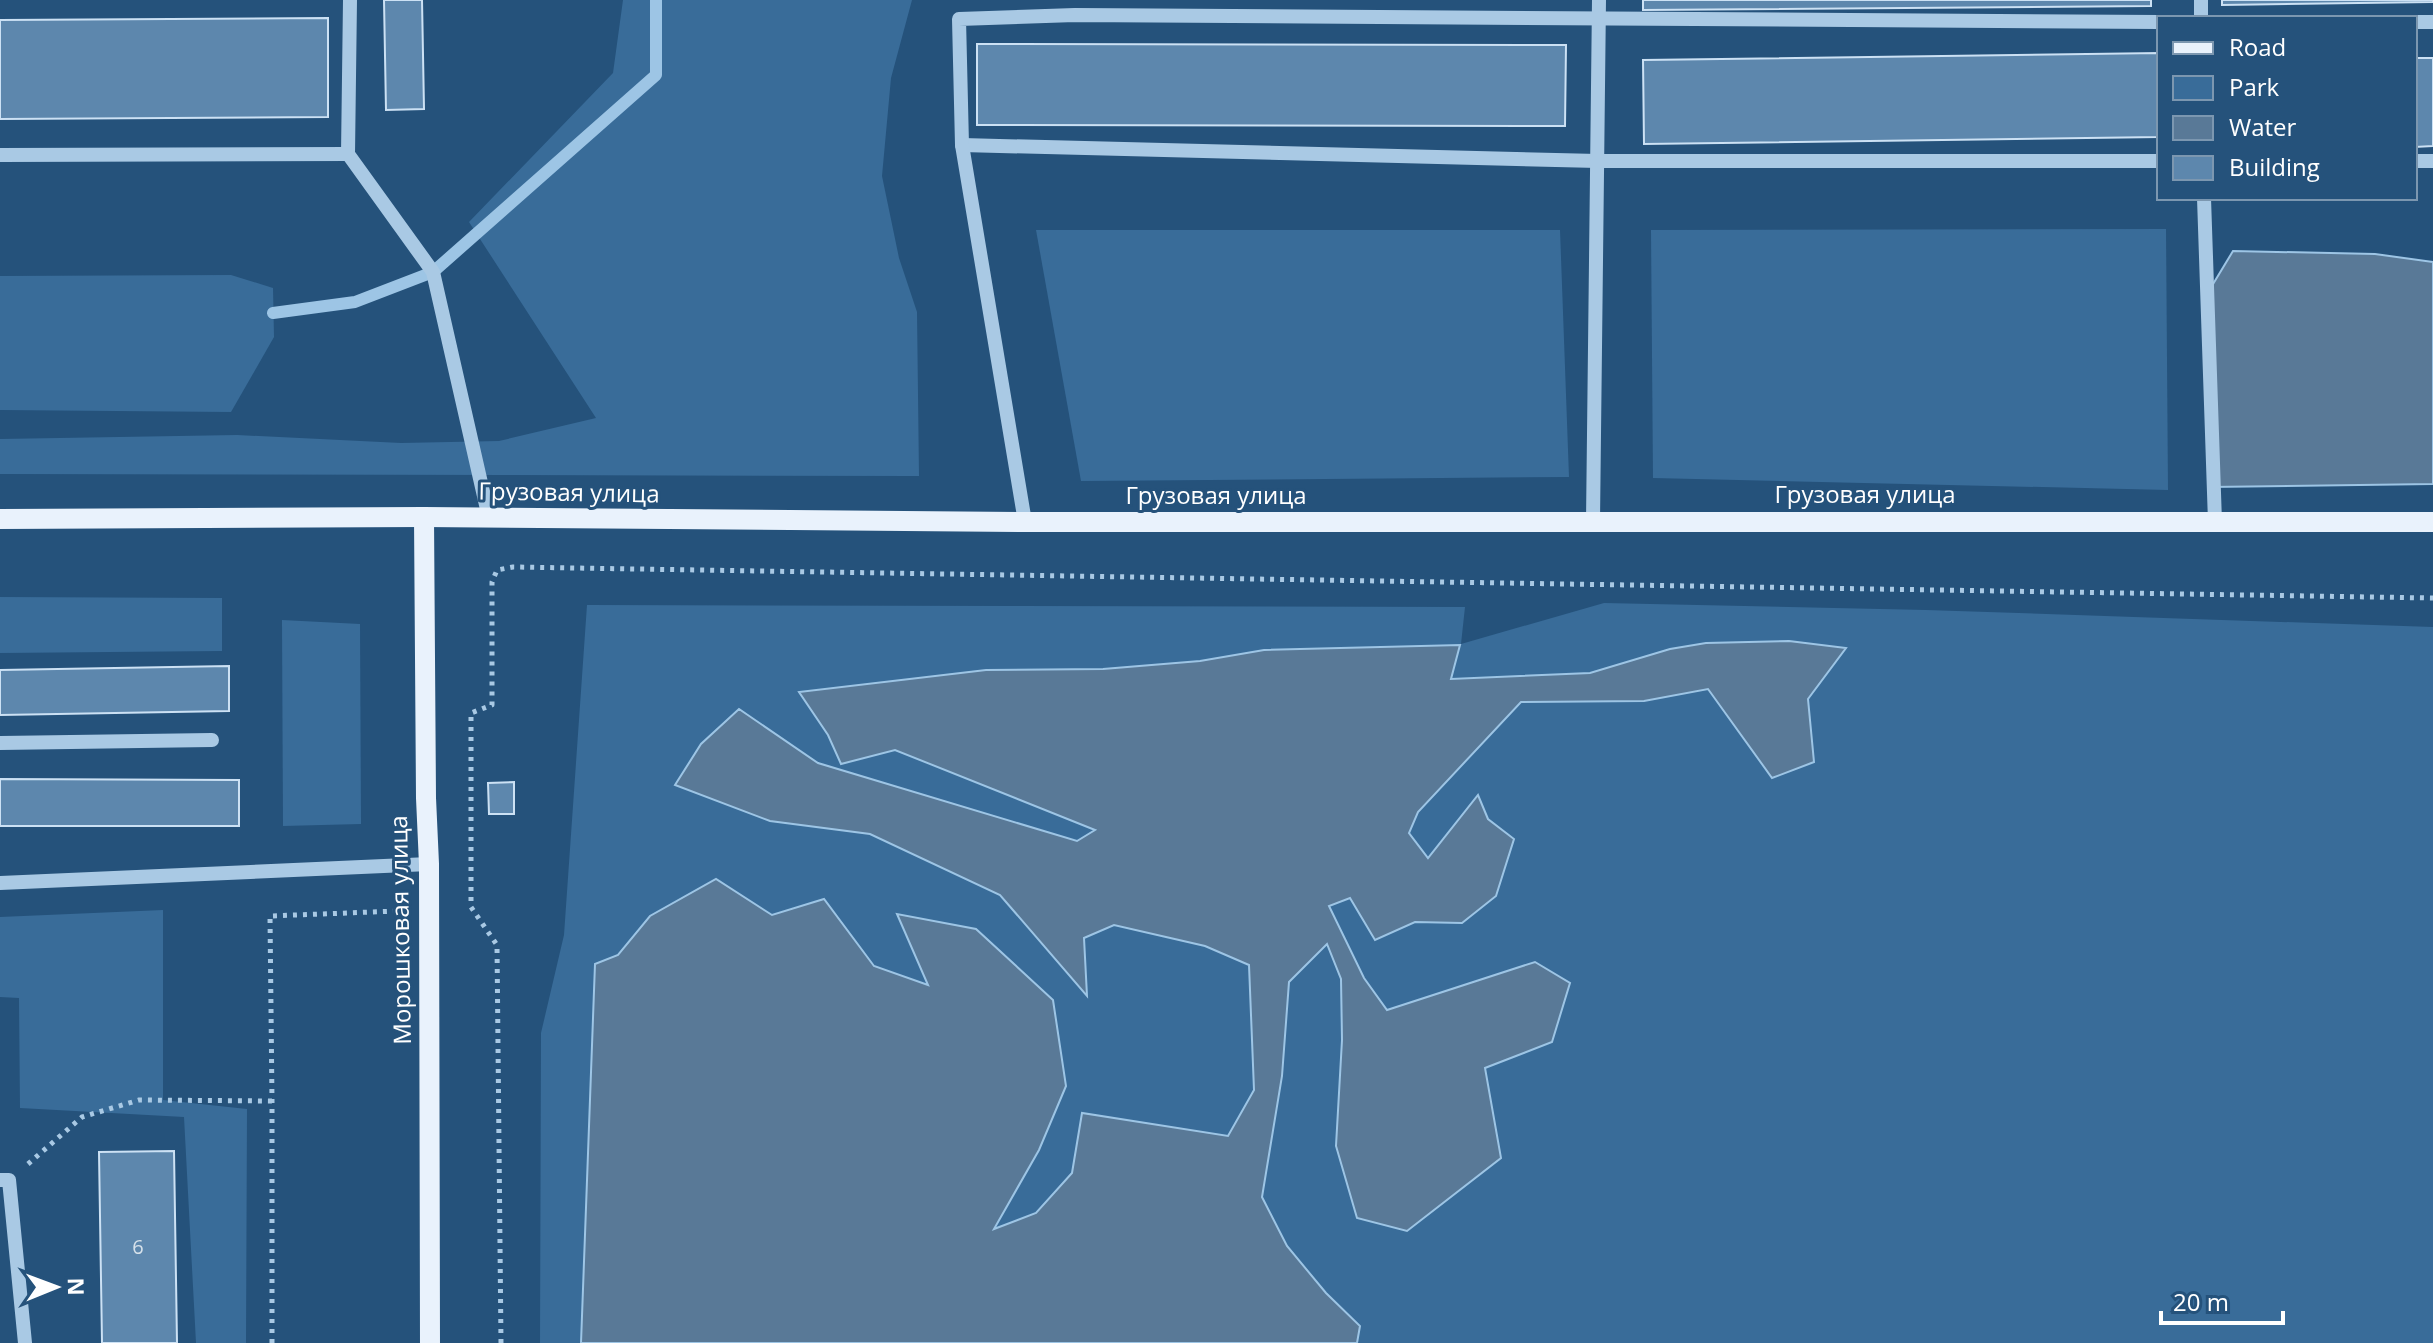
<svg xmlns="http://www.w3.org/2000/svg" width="2433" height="1343" font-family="'Open Sans',sans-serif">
	<rect width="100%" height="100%" fill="#25527b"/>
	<!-- green -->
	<g fill="#396c99">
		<polygon points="623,0 912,0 891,78 882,176 899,258 917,312 919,476 0,474 0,439 237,435 401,443 499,441 596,418 469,222 613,73"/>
		<polygon points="2166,229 2168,490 1653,478 1651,230"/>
		<polygon points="1036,230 1560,230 1569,477 1081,481"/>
		<polygon points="231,275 273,288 274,337 231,412 0,410 0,276"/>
		<polygon points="0,597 222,598 222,651 0,653"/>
		<polygon points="1604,603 1926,610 2433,627 2433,1343 540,1343 541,1033 564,935 587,605 1465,607 1461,644"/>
		<polygon points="282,620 360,624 361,824 283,826"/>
		<polygon points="163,910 163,1100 247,1109 246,1343 196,1343 184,1117 20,1108 19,998 0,997 0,917"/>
	</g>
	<!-- water -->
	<g fill="#597997" stroke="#9dc5e5" stroke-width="2">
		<polygon points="2233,251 2375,254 2433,262 2433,484 2210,487 2204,299"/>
		<polygon points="1789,641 1846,648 1808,699 1814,762 1772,778 1708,689 1644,701 1521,702 1418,812 1409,833 1428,858 1478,795 1488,819 1514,839 1496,896 1462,923 1415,922 1375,940 1350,898 1329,906 1364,978 1387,1010 1535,962 1570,983 1552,1042 1485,1068 1501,1158 1407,1231 1357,1218 1336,1146 1342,1040 1341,979 1327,944 1289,982 1282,1076 1262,1197 1287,1246 1326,1293 1360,1326 1357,1343 581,1343 595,964 618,955 650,916 716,879 772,915 824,899 874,966 928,985 897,914 976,929 1053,1000 1066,1086 1039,1150 994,1229 1036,1213 1072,1173 1082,1113 1228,1136 1254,1090 1249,965 1205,946 1114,925 1084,938 1087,996 1000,895 870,834 770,821 675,785 701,744 739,709 818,763 1077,841 1095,830 895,750 841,764 828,735 799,692 986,670 1103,669 1200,661 1264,650 1460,645 1451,679 1590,673 1670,649 1706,643"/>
	</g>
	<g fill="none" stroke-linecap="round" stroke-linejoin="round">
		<!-- stream -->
		<polyline stroke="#9dc5e5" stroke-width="12" points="273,313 355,302 433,272 656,75 656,0"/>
	</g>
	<!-- building -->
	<g fill="#5d87ad" stroke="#cce1f4" stroke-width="2">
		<polygon points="384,0 422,0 424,109 386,110"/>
		<polygon points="1643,0 2151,0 2151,6 1643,10"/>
		<polygon points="2222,0 2433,0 2433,2 2222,5"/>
		<polygon points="328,18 328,117 0,119 0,20"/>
		<polygon points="977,44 1566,45 1565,126 977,125"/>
		<polygon points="2159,53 2159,137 1644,144 1643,60"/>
		<polygon points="2415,58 2433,58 2433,146 2415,147"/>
		<polygon points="229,666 229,711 0,715 0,670"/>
		<polygon points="0,779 239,780 239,826 0,826"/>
		<polygon points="514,782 514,814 489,814 488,783"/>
		<polygon points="174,1151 177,1343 102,1343 99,1152"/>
	</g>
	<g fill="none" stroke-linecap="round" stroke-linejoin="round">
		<!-- path -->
		<g stroke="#a9c9e4" stroke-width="5" stroke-dasharray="4 6" stroke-linecap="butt">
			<polyline points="28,1164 82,1117 139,1100 272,1101"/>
			<polyline points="272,1343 272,1101 270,916 398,911"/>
			<polyline points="501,1343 497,945 471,907 471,713 492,705 492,582 497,570 513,567 2433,598"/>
		</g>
		<!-- minor -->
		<g stroke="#a9c9e4" stroke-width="14">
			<polyline points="350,0 348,154 433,272 489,518"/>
			<polyline points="2201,18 2201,0"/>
			<polyline points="2415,22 2433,22"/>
			<polyline points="962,145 1598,161 2159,161"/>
			<polyline points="0,155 348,154"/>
			<polyline points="2415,161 2433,161"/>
			<polyline points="2204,198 2215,522"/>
			<polyline points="1593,521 1599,0"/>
			<polyline points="1025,522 962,145 959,19 1075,15 2159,22"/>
			<polyline points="0,743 212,740"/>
			<polyline points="0,883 429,864"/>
			<polyline points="0,1180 9,1180 25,1343"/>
		</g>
		<!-- major -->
		<g stroke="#e9f2fc" stroke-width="20">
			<polyline points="424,517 426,798 429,864 430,1343"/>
			<polyline points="0,519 424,517 1025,522 2433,522"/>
		</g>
	</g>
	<g text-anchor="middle" stroke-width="6" stroke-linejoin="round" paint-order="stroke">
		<!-- number labels -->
		<g font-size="20" fill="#d6e1ea">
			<text x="138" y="1254">6</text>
		</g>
		<!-- street labels -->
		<g font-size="24" fill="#fff" stroke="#25527b">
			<text transform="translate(569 493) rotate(1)" y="8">Грузовая улица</text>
			<text x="1865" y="503">Грузовая улица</text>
			<text x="1216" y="504">Грузовая улица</text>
			<text transform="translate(401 930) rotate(-91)" y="8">Морошковая улица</text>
		</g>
	</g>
	<!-- legend -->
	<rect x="2157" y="16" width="260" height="184" fill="#25527b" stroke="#7c97b0" stroke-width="2"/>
	<rect x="2173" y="42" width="40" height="12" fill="#e9f2fc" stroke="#7c97b0" stroke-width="2"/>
	<text x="2229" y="56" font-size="24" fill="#ffffff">Road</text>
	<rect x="2173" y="76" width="40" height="24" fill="#396c99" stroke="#7c97b0" stroke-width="2"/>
	<text x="2229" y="96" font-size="24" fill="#ffffff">Park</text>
	<rect x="2173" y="116" width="40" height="24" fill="#597997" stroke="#7c97b0" stroke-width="2"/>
	<text x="2229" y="136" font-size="24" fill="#ffffff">Water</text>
	<rect x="2173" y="156" width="40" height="24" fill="#5d87ad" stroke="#7c97b0" stroke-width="2"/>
	<text x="2229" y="176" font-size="24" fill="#ffffff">Building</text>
	<!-- north arrow -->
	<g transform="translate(56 1287) rotate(89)" stroke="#25527b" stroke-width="6" paint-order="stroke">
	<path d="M0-6L14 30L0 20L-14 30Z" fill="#ffffff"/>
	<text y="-12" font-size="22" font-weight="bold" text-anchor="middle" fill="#ffffff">N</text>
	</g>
	<!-- scale -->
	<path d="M2161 1311v12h122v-12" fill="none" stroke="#ffffff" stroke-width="4"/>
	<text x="2173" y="1311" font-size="24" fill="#ffffff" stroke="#25527b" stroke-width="6" paint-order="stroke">20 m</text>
</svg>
